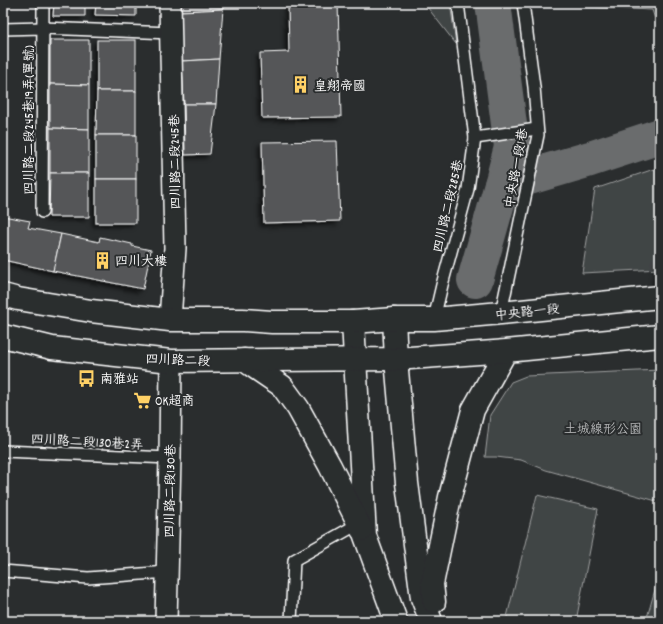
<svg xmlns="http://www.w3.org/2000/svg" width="663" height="624" font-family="Dekko,'LXGW WenKai TC',sans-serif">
	<defs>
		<filter id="shadow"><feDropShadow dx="-3.5" dy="3.5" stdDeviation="2" flood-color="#0009"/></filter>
	</defs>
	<rect width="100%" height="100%" fill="#2a2d2e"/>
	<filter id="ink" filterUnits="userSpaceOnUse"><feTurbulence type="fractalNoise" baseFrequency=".025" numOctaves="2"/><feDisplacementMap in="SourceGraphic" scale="8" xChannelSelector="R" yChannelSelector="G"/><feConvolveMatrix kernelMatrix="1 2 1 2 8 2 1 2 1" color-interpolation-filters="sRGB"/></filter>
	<g filter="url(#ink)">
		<!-- green -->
		<g fill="#414445" stroke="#a0a2a2">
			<polygon points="424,3 450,3 456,44"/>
			<polygon points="583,3 660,3 660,34 652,10 584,7"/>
			<polygon points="660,167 660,269 582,273 595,189"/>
			<polygon points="660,370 660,502 546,470 521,460 496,457 485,457 490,415 511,382 526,376"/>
			<polygon points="537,495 598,509 576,621 506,621"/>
			<polygon points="660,572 660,621 646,621"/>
		</g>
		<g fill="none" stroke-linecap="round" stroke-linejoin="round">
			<!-- river -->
			<g stroke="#6a6c6d" stroke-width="36">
				<polyline points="493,3 512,147 502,185"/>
				<polyline points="475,280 502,185 590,159 660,136"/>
			</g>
		</g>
		<!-- building -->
		<g fill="#555758" stroke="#fff" filter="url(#shadow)">
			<polygon points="54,3 85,3 85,16 53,16"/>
			<polygon points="96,3 136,3 136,16 95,15"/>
			<polygon points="180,3 223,3 223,9 181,11"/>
			<polygon points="288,3 338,3 341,117 262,118 260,53 289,52"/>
			<polygon points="223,9 219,59 182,61 181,11"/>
			<polygon points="50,40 89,40 89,85 50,84"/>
			<rect x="97" y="40" width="39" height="51"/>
			<polygon points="219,59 216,104 184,104 182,61"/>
			<polygon points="50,84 89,85 89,129 50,128"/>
			<polygon points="97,91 136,91 136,135 96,135"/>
			<polygon points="184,104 216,104 210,154 185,155"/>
			<polygon points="50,128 89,129 89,173 50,173"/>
			<rect x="96" y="135" width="40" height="44"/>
			<polygon points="337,141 340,221 264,223 262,142"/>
			<polygon points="50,173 89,173 89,217 49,217"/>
			<rect x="96" y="179" width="40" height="44"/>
			<polygon points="3,216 30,221 28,228 61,234 53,271 3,260"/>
			<polygon points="61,234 99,242 100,237 132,244 132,246 151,250 143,289 53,271"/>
			<polygon points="660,259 660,282 656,282"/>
		</g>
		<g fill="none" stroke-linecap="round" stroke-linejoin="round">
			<defs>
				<g id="service">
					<polyline points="3,29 43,28 171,33"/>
					<polyline points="475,138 537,129"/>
					<polyline points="42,212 43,3"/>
					<polyline points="501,313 538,135 534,87 523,3"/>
					<polyline points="434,319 442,285 468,189 475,138 458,3"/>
					<polyline points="3,451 170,458"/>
					<polyline points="3,571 88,578 168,572"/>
					<polyline points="291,621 294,560 358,524"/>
				</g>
				<g id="minor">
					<polyline points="170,3 175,248 170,320"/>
					<polyline points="166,621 170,458 171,361"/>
				</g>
				<g id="secondary">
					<polyline points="394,319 396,359 407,483 422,598 431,621"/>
					<polyline points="353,322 365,536 396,621"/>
					<polyline points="244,360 282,386 298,408 330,466 362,530"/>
					<polyline points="434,602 432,584 450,497 473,410 506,351"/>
				</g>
				<g id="primary">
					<polyline points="3,295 18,299 91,311 170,320 243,320 272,322 353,322 394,319 434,319 501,313 660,297"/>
					<polyline points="3,336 52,348 171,361 396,359 506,351 660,336"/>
				</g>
			</defs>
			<!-- service casing -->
			<use href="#service" stroke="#fff" stroke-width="14"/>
			<!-- minor casing -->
			<use href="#minor" stroke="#fff" stroke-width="24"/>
			<!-- secondary casing -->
			<use href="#secondary" stroke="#fff" stroke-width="25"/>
			<!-- primary casing -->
			<use href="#primary" stroke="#fff" stroke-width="25"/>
			<!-- service -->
			<use href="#service" stroke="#2a2d2e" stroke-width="11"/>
			<!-- minor -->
			<use href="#minor" stroke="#2a2d2e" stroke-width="21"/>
			<!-- secondary -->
			<use href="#secondary" stroke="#2a2d2e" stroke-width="22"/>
			<!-- primary -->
			<use href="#primary" stroke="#2a2d2e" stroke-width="22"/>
		</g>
	</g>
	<!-- icons -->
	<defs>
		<symbol id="building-bare" viewBox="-9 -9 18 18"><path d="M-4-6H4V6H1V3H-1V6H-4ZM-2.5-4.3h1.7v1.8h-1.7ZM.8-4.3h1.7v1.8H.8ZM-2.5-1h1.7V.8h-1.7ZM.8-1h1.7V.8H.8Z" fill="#ffd166" stroke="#2a2d2e" stroke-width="2.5" paint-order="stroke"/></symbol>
		<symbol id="bus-bare" viewBox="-9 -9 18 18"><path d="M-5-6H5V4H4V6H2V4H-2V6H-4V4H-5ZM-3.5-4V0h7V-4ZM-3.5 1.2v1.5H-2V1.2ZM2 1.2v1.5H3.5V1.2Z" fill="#ffd166" stroke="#2a2d2e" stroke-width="2.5" paint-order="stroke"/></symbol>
		<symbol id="supermarket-bare" viewBox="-9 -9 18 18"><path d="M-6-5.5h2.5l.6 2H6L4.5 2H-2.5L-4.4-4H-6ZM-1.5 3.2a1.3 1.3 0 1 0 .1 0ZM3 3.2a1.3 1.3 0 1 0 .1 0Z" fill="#ffd166" stroke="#2a2d2e" stroke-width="2.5" paint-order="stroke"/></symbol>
	</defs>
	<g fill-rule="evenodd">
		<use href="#building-bare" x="288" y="72" width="25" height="25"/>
		<use href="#building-bare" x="90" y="248" width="25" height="25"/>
		<use href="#bus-bare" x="74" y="366" width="25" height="25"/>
		<use href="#supermarket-bare" x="130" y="388" width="25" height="25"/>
	</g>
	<g text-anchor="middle" stroke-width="4" stroke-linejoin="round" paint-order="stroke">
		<!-- poi labels -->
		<g font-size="13" fill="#fff" stroke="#2a2d2e" text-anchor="start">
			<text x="314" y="90">皇翔帝國</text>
			<text x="115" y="265">四川大樓</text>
			<text x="100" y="383">南雅站</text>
			<text x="155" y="405">OK超商</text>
		</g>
		<!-- street labels -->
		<g font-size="13" fill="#fff" stroke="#2a2d2e">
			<text transform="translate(28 120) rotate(-90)" y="5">四川路二段245巷19弄(單號)</text>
			<text transform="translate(174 162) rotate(-91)" y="5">四川路二段245巷</text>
			<text transform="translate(515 168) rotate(-80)" y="5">中央路一段1巷</text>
			<text transform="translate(447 206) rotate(-77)" y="5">四川路二段285巷</text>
			<text transform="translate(527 311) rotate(-6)" y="5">中央路一段</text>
			<text transform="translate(178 359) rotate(2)" y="5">四川路二段</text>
			<text transform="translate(87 441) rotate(3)" y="5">四川路二段130巷2弄</text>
			<text transform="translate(169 491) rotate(-89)" y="5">四川路二段130巷</text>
		</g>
		<!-- park labels -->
		<g font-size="13" fill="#b3b4b5" stroke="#2a2d2e">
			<text x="603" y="433">土城線形公園</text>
		</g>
	</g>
	<!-- margin -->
	<rect width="663" height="624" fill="none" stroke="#2a2d2e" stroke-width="16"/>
	<rect x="8" y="8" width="647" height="608" fill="none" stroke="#fff" stroke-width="1.5" filter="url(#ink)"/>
</svg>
